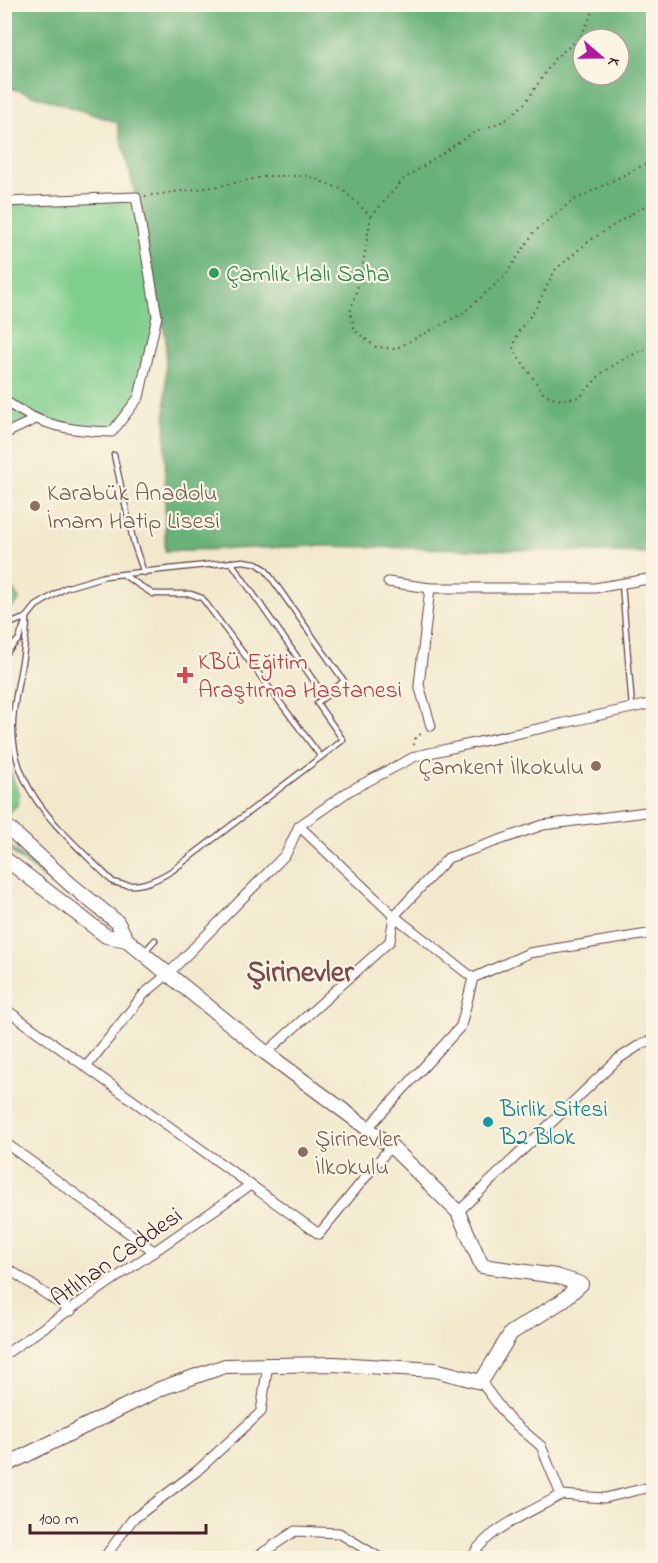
<svg xmlns="http://www.w3.org/2000/svg" width="658" height="1563" font-family="'Indie Flower',sans-serif">
	<rect width="100%" height="100%" fill="#fcf5e5"/>
	<filter id="ink" filterUnits="userSpaceOnUse"><feTurbulence type="fractalNoise" baseFrequency=".0167" numOctaves="2"/><feDisplacementMap in="SourceGraphic" scale="12" xChannelSelector="R" yChannelSelector="G"/><feConvolveMatrix kernelMatrix="1 2 1 2 8 2 1 2 1" color-interpolation-filters="sRGB"/></filter>
	<filter id="wash" filterUnits="userSpaceOnUse"><feTurbulence type="fractalNoise" baseFrequency=".008" numOctaves="4" result="noise"/><feDisplacementMap in="SourceGraphic" scale="24" xChannelSelector="R" yChannelSelector="G"/><feGaussianBlur stdDeviation="1.35" result="paint"/><feColorMatrix in="noise" values="0 0 0 0 0 0 0 0 0 0 0 0 0 0 0 0 0 1.4 0 .05"/><feComposite in="paint" operator="in"/></filter>
	<g filter="url(#wash)">
		<rect width="100%" height="100%" fill="#f2e9cd"/>
		<!-- green -->
		<g fill="#7fce8d" stroke="#64765c" stroke-width="1.5">
			<polygon points="136,197 157,316 139,397 112,432 36,419 5,435 4,202"/>
			<polygon points="14,590 19,600 5,615 5,596"/>
			<polygon points="5,760 19,795 17,805 6,814"/>
			<polygon points="4,842 5,842 69,897 5,847"/>
		</g>
		<!-- forest -->
		<path fill="#67b178" stroke="#586852" stroke-width="1.5" fill-rule="evenodd" d="M5,5h648v548l-335,-7 -153,5 1,-213 -30,-141 -19,-75 -112,-36zM583,39h36v36h-36z"/>
	</g>
	<g filter="url(#ink)">
		<g fill="none" stroke-linecap="round" stroke-linejoin="round">
			<defs>
				<g id="lane">
					<polyline points="114,455 134,544 144,573"/>
					<polyline points="231,562 325,697"/>
					<polyline points="125,576 153,594 191,594 202,598 321,757"/>
					<polyline points="622,584 632,707"/>
					<polyline points="4,626 27,617"/>
					<path d="M4,655l15,-16 8,-22 9,-11 29,-18 40,-12 138,-15 13,2 9,6 79,112 -27,22 26,37 -170,130c-19,12 -38,20 -60,12 -46,-47 -104,-89 -100,-161 2,-35 14,-68 14,-104"/>
					<polyline points="145,951 155,940"/>
				</g>
				<g id="street">
					<path d="M4,202l132,-5 21,119 -18,81 -27,35c-42,-1 -73,-6 -108,-32"/>
					<polyline points="4,434 36,419"/>
					<polyline points="388,582 430,588 595,588 654,578"/>
					<polyline points="430,588 419,685 431,726"/>
					<polyline points="299,826 394,916 473,978"/>
					<polyline points="4,1008 319,1234 391,1146"/>
					<polyline points="266,1053 390,941 394,916 448,858 543,825 654,811"/>
					<polyline points="86,1067 144,994 168,974 286,854 299,826 349,791 416,756 654,703"/>
					<polyline points="367,1129 461,1026 473,978 529,953 654,933"/>
					<polyline points="4,1142 155,1252"/>
					<polyline points="458,1212 618,1059 643,1043 654,1040"/>
					<polyline points="4,1266 71,1311"/>
					<polyline points="4,1355 249,1186"/>
					<polyline points="481,1382 508,1418 541,1446 561,1495 605,1498 654,1486"/>
					<polyline points="104,1558 132,1520 197,1471 261,1412 268,1364"/>
					<polyline points="255,1558 295,1531 339,1533 380,1558"/>
					<path d="M472,1558c10,-26 64,-49 89,-63"/>
				</g>
				<g id="secondary">
					<polyline points="4,824 70,884 117,922 127,940 168,974 266,1053 391,1146 458,1212 482,1266 556,1276 581,1284 562,1301 511,1333 481,1382 435,1370 333,1364 225,1366 162,1388 4,1466"/>
					<polyline points="4,858 106,936 127,940"/>
				</g>
			</defs>
			<!-- lane casing -->
			<use href="#lane" stroke="#633d43" stroke-width="7"/>
			<!-- street casing -->
			<use href="#street" stroke="#633d43" stroke-width="11"/>
			<!-- secondary casing -->
			<use href="#secondary" stroke="#633d43" stroke-width="16"/>
			<!-- path -->
			<g stroke="#633d43" stroke-width="2" stroke-dasharray="1.5 4.5" stroke-linecap="butt">
				<polyline points="145,196 220,186 268,176 308,176 343,190 371,216 361,276 350,312 355,331 376,347 395,349 462,314 505,276 534,232 572,201 654,160"/>
				<polyline points="654,200 589,241 555,270 535,310 518,332 513,349 544,394 561,400 580,397 602,373 625,358 654,346"/>
				<polyline points="371,216 404,179 471,134 506,120 526,102 555,58 580,38 597,4"/>
				<polyline points="414,745 415,739 424,731"/>
			</g>
			<!-- lane -->
			<use href="#lane" stroke="#fff" stroke-width="4.5"/>
			<!-- street -->
			<use href="#street" stroke="#fff" stroke-width="9"/>
			<!-- secondary -->
			<use href="#secondary" stroke="#fff" stroke-width="14"/>
		</g>
	</g>
	<!-- markers -->
	<circle fill="#2e9e5b" stroke="#fcf5e5" stroke-width="2" cx="214" cy="273" r="6"/>
	<g fill="#8d6e63" stroke="#fcf5e5" stroke-width="2">
		<circle cx="35" cy="506" r="6"/>
		<circle cx="596" cy="766" r="6"/>
		<circle cx="303" cy="1152" r="6"/>
	</g>
	<path fill="#e0444e" stroke="#fcf5e5" stroke-width="2" d="M182 666h6v6h6v6h-6v6h-6v-6h-6v-6h6z"/>
	<circle fill="#0f9aa8" stroke="#fcf5e5" stroke-width="2" cx="488" cy="1122" r="6"/>
	<g text-anchor="middle" stroke-width="4.5" stroke-linejoin="round" paint-order="stroke">
		<!-- leisure labels -->
		<g font-size="24" fill="#27864d" stroke="#fcf5e5" text-anchor="start">
			<text x="226" y="281">Çamlık Halı Saha</text>
		</g>
		<!-- education labels -->
		<g font-size="24" fill="#785e54" stroke="#fcf5e5" text-anchor="start">
			<text x="47" y="500">Karabük Anadolu<tspan x="47" dy="28">İmam Hatip Lisesi</tspan></text>
			<text x="584" y="774" text-anchor="end">Çamkent İlkokulu</text>
			<text x="315" y="1146">Şirinevler<tspan x="315" dy="28">İlkokulu</tspan></text>
		</g>
		<!-- health labels -->
		<g font-size="24" fill="#be3a42" stroke="#fcf5e5" text-anchor="start">
			<text x="198" y="669">KBÜ Eğitim<tspan x="198" dy="28">Araştırma Hastanesi</tspan></text>
		</g>
		<!-- culture labels -->
		<g font-size="24" fill="#0d838f" stroke="#fcf5e5" text-anchor="start">
			<text x="500" y="1116">Birlik Sitesi<tspan x="500" dy="28">B2 Blok</tspan></text>
		</g>
		<!-- street labels -->
		<g font-size="24" fill="#4a1f2b" stroke="#fcf5e5">
			<text transform="translate(116 1256) rotate(-35)" y="8">Atlıhan Caddesi</text>
		</g>
		<!-- district labels -->
		<g font-size="30" font-weight="bold" fill="#7e494b" stroke="#fcf5e5">
			<text x="300" y="981">Şirinevler</text>
		</g>
	</g>
	<!-- margin -->
	<rect width="658" height="1563" fill="none" stroke="#fcf5e5" stroke-width="24"/>
	<!-- north arrow -->
	<g transform="translate(601 57) rotate(110)"><circle r="28" fill="#fcf5e5" stroke="#b59f9b" stroke-width="1.5"/>
	<path d="M0-4.5L10 22L0 15L-10 22Z" fill="#b5179e"/>
	<text y="-9" font-size="16" font-weight="bold" text-anchor="middle" fill="#4a1f2b">K</text>
	</g>
	<!-- scale -->
	<path d="M30 1524v9h176v-9" fill="none" stroke="#4a1f2b" stroke-width="3"/>
	<text x="39" y="1524" font-size="18" fill="#4a1f2b" stroke="#fcf5e5" stroke-width="4.5" paint-order="stroke">100 m</text>
</svg>
